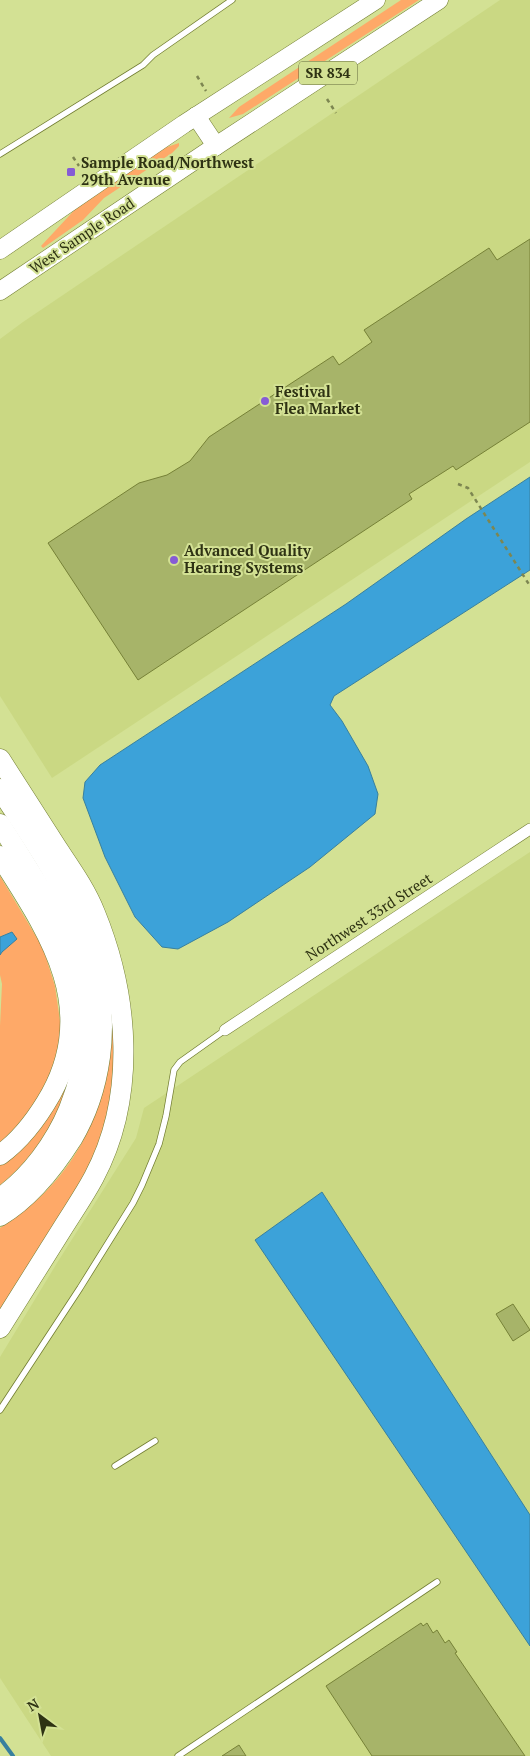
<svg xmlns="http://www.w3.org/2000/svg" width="530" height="1756" font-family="'PT Serif',serif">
	<rect width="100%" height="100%" fill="#d3e194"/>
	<!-- built -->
	<g fill="#cad883">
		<polygon points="500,0 530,0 530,462 52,778 0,696 0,339 23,322"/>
		<polygon points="530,852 530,1756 51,1756 0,1678 0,1357 57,1263 136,1138 144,1108"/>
	</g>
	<!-- green -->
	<g fill="#fea968">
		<polygon points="401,0 419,0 243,114 229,118 239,107"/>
		<polygon points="179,143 179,146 172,153 104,198 83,220 43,248 41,246 81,203 164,148"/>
		<polygon points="0,876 43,948 55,986 60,1021 60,1044 57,1058 43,1096 0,1146 0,1026 2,984 0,975 0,955 12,932 0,937"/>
		<path d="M113,1009l3,22 -3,74 -16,52 -97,158v-87c81,-51 112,-126 113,-219z"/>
		<path d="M65,1089l2,2c-16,37 -35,69 -67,94v-23l38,-35z"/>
	</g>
	<!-- water -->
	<g fill="#3ca2d9" stroke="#38809e">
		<polygon points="530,477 530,570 334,696 330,705 342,721 368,766 378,794 375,814 310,867 228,922 178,949 162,947 135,917 105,857 83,798 85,782 100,765 346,604 466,519"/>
		<polygon points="12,932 17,939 2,952 0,955 0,937"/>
		<polygon points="322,1192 530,1515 530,1646 255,1240"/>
	</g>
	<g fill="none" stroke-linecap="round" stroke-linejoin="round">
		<!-- stream -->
		<polyline stroke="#38809e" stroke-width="4" points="0,1738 13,1756"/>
	</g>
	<!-- building -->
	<g fill="#a7b469" stroke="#768137">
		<polygon points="530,239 530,422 456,470 453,466 409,494 412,499 138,680 48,543 139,483 167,475 190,461 209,437 333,356 339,365 372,342 364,330 489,248 497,260"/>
		<polygon points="513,1304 530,1330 513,1341 496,1314"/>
		<polygon points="421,1623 423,1626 427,1623 433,1633 437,1630 445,1643 449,1640 457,1652 455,1653 525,1756 372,1756 326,1686"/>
		<polygon points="239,1745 246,1756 222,1756"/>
	</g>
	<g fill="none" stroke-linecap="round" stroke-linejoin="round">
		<defs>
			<g id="service">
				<polyline points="0,154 143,65 153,55 232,0"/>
				<polyline points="0,1410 80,1288 133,1203 142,1185 159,1144 166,1116 174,1070 180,1062 225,1030"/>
				<polyline points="115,1466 155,1441"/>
				<polyline points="178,1756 437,1582"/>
			</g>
			<polyline id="minor" points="225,1030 530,829"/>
			<g id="primary">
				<polyline points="196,116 216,146"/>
				<polyline points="0,250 184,124 376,0"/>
				<polyline points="0,291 216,146 439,0"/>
			</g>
			<g id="motorway">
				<path d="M0,759c19,30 38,59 57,89 14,21 29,42 38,65 34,83 42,183 -1,264 -9,17 -20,33 -30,49 -21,34 -43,68 -64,102"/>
				<path d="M0,789c54,83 114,164 100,268 -4,29 -13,57 -28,82 -19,30 -42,59 -72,77"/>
				<path d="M0,824c59,93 115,171 69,285 -14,34 -39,68 -69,89"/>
				<path d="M0,856c47,74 100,149 51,238 -13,23 -29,45 -51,61"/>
			</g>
		</defs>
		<!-- service casing -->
		<use href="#service" stroke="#727d32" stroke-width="7"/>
		<!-- minor casing -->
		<use href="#minor" stroke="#727d32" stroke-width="12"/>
		<!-- primary casing -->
		<use href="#primary" stroke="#727d32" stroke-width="19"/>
		<!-- motorway casing -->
		<use href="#motorway" stroke="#727d32" stroke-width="21"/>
		<!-- path -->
		<g stroke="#7d8651" stroke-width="2.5" stroke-dasharray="4 4" stroke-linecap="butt">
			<polyline points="197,76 206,91"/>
			<polyline points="327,99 336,113"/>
			<polyline points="73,157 79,166"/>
			<polyline points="458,484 468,488 530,586"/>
		</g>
		<!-- service -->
		<use href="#service" stroke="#fff" stroke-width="5.5"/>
		<!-- minor -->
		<use href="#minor" stroke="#fff" stroke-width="11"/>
		<!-- primary -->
		<use href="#primary" stroke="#fff" stroke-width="18"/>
		<!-- motorway -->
		<use href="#motorway" stroke="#fff" stroke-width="20"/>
	</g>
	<!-- markers -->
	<g fill="#865bd5" stroke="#d3e194" stroke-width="2">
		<rect x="66" y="167" width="10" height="10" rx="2.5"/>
		<circle cx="265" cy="401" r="5"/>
		<circle cx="174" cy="560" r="5"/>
	</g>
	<g text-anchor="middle" stroke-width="4" stroke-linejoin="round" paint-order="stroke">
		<!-- shield labels -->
		<rect fill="#d3e194" stroke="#60663a" stroke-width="1" x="299" y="61.5" width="58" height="23" rx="4"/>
		<g font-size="14" font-weight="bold" fill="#2e3213">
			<text x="328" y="78">SR 834</text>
		</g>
		<!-- poi labels -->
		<g font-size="15" font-weight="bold" fill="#2e3213" stroke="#d3e194" text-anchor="start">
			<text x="81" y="168">Sample Road/Northwest<tspan x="81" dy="17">29th Avenue</tspan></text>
			<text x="275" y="397">Festival<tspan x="275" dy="17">Flea Market</tspan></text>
			<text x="184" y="556">Advanced Quality<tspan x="184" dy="17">Hearing Systems</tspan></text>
		</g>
		<!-- street labels -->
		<g font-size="15" fill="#2e3213" stroke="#d3e194">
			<text transform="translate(82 236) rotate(-34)" y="5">West Sample Road</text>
			<text transform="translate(369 917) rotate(-33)" y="5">Northwest 33rd Street</text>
		</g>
	</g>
	<!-- north arrow -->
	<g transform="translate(40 1716) rotate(328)" stroke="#d3e194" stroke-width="4" paint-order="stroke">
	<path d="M0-4L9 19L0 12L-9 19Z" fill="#2e3213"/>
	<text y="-8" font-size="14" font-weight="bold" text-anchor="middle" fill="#2e3213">N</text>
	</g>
</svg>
